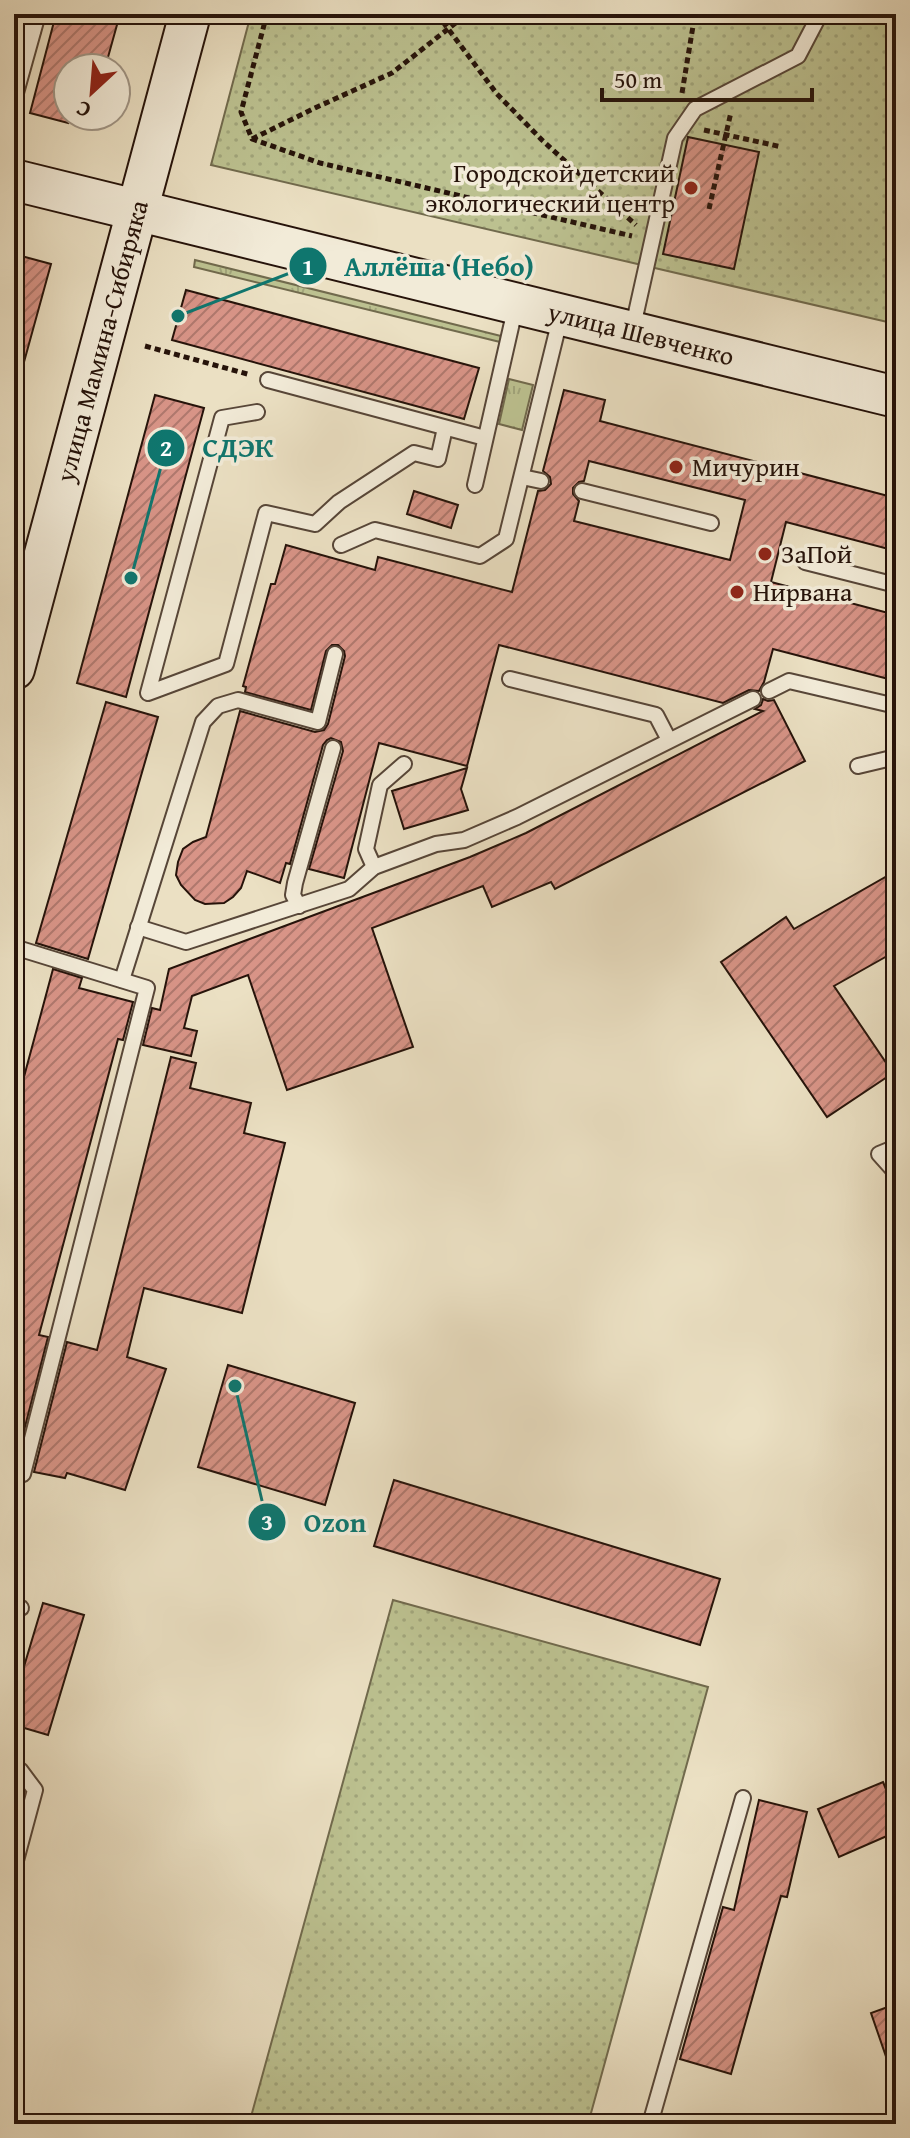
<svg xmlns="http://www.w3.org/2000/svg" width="910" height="2138" font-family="'Gentium Book Plus',serif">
	<defs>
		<pattern id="grass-tufts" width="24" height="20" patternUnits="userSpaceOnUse" patternTransform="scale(2)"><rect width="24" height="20" fill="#bcc190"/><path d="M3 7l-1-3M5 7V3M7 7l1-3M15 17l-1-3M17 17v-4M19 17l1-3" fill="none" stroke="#a1a57b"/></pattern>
		<pattern id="park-dots" width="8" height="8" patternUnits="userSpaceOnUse" patternTransform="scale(2)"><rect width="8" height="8" fill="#bcc190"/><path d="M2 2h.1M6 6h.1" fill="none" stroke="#a1a57b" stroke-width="1.8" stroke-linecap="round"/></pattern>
		<pattern id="building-hatch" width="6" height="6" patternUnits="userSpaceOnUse" patternTransform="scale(2)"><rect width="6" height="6" fill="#d89487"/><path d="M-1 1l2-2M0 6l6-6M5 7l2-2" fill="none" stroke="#af786d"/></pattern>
	</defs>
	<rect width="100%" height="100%" fill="#ebe0c3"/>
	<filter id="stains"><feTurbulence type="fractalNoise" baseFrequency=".0025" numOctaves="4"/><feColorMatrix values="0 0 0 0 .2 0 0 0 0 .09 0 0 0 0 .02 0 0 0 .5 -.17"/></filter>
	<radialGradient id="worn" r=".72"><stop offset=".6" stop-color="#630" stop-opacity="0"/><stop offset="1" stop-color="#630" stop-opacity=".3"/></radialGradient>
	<!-- grass -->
	<g fill="url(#grass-tufts)" stroke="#716a4d" stroke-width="2">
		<polygon points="195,260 501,336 500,342 194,267"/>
		<polygon points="509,379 533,385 522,430 499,424"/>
	</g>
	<!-- park -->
	<g fill="url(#park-dots)" stroke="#716a4d" stroke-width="2">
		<polygon points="251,14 896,14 896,324 211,165"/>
		<polygon points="393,1600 708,1687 588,2124 249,2124"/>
	</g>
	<!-- building -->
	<g fill="url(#building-hatch)" stroke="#26130a" stroke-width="2" fill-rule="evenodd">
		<polygon points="56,14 120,14 105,68 68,68 68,123 30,113"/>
		<polygon points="688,137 759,152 734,269 663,254"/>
		<polygon points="14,254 51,264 21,373 14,372"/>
		<polygon points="186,290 479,368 464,419 172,340"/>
		<path d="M564,390l41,10 -5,21 296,77v53l-110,-29 -15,60 125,33v66l-123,-32 -9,33 -5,9 -10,-1 -26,13 -224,-58 -32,121 -88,-23 -35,135 -35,-9 34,-118 -2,-9 -10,-4 -4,2 -4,5 -33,119 -4,-1 -6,20 -33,-12 -6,17 -8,9 -9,6 -19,1 -10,-4 -14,-15 -5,-10 2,-13 5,-13 10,-7 13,-5 34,-126 75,21 9,-2 4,-6 17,-68 -1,-5 -6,-6h-6l-6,6 -15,59 -66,-18 1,-5 -3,-1 28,-102h4l11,-39 89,25 3,-13 134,35 26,-101 7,-1 6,-6 -1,-7 -7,-6zM589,461l156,39 -15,60 -156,-39 5,-20 -6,-7v-6l6,-6 5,-1z"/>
		<polygon points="155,395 204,408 126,697 77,683"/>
		<polygon points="414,491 458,505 451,528 407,514"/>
		<polygon points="763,699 768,701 774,700 805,761 555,889 551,882 492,907 483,886 372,928 413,1047 287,1090 248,975 192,996 184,1028 197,1031 191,1056 143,1045 152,1008 160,1010 169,969 470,857 526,833 763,711 755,709 761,705"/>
		<polygon points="106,702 158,717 88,959 36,943"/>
		<polygon points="467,768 461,789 468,810 404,829 392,791"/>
		<polygon points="896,871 896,951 834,986 893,1073 827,1117 721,962 786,917 794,929"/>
		<polygon points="53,969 82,978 79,988 133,1002 123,1040 118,1039 39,1335 48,1337 16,1462 14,1462 14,1114"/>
		<polygon points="171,1057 196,1063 190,1088 251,1103 244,1133 285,1143 242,1313 144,1288 127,1357 166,1369 125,1490 67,1473 65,1478 34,1472 67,1342 97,1350"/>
		<polygon points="228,1365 355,1403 325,1505 198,1467"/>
		<polygon points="394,1480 720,1579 700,1645 374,1546"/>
		<polygon points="43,1603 84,1615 48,1735 14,1725 14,1700"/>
		<polygon points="883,1782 896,1813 896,1832 839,1857 818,1809"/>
		<polygon points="759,1800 807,1812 787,1897 781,1896 731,2074 680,2059 723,1907 734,1910"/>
		<polygon points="896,2004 896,2074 892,2074 871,2013"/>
	</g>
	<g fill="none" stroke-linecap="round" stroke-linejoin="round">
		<defs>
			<g id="lane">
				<polyline points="14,27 33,31"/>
				<polyline points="14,100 38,14"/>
				<polyline points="632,331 675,138 695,109 798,56 820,14"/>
				<polyline points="268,380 485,438"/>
				<polyline points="257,412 222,418 148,693 226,664 266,513 315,524 339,502 414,453 438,459 445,428"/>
				<polyline points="522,477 541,481"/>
				<polyline points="475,485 516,305"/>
				<polyline points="582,491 711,523"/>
				<polyline points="341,545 375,530 480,556 506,539 561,315"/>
				<polyline points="805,562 896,585"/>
				<polyline points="510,679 656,715 669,740"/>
				<polyline points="769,691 789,681 896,706"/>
				<polyline points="858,766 896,757"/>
				<polyline points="374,867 366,849 380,785 404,764"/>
				<polyline points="299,906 293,895 295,883 333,748"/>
				<polyline points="138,927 186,942 349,889 374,867 436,844 464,840 517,817 753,699"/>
				<polyline points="14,947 147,988 23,1474 14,1472"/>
				<polyline points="122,980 203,722 218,706 238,700 318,722 335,654"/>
				<polyline points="896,1147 879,1154 896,1173"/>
				<polyline points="14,1606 21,1608"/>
				<polyline points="14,1767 20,1770 35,1790 14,1868"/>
				<polyline points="650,2124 743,1798"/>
			</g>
			<g id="secondary">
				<polyline points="14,180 896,397"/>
				<polyline points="14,669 190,14"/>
			</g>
		</defs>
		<!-- lane casing -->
		<use href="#lane" stroke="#574638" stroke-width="18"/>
		<!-- secondary casing -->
		<use href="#secondary" stroke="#26130a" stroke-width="44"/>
		<!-- path -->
		<g stroke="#26130a" stroke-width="5" stroke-dasharray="6 4" stroke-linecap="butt">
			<polyline points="267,14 241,112 252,139 320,163 632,236"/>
			<polyline points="437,14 497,94 543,141 636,225"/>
			<polyline points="884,14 890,22 895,14"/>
			<polyline points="682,93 695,14"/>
			<polyline points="704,130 782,147"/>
			<polyline points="252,139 317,107 392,73 467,14"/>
			<polyline points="709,209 731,112"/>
			<polyline points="145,346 251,375"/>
		</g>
		<!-- lane -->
		<use href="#lane" stroke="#f2ebd8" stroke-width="14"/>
		<!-- secondary -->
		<use href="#secondary" stroke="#f2ebd8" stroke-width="40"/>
	</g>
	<!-- markers -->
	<g fill="#8f2418" stroke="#f2ebd8" stroke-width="3">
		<circle cx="691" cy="188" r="8"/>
		<circle cx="676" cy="467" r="8"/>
		<circle cx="765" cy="554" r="8"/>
		<circle cx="737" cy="592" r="8"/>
	</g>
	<g text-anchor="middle" stroke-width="7" stroke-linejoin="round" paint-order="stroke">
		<!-- poi labels -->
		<g font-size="26" fill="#26130a" stroke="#f2ebd8" text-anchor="start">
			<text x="675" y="182" text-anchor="end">Городской детский<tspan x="675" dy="30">экологический центр</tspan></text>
			<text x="692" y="476">Мичурин</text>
			<text x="781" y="563">ЗаПой</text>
			<text x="753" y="601">Нирвана</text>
		</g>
		<!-- street labels -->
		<g font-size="26" fill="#26130a" stroke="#f2ebd8">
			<text transform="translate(641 334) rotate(14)" y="9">улица Шевченко</text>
			<text transform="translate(102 341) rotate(-75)" y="9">улица Мамина-Сибиряка</text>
		</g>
	</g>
	<!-- callouts -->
	<path fill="none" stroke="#0f766e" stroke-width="3" d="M178 316L308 266M131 578L166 448M235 1386L267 1522"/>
	<g fill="#0f766e" stroke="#f2ebd8" stroke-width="3">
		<circle cx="178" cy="316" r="8"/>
		<circle cx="131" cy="578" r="8"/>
		<circle cx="235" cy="1386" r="8"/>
		<circle cx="308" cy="266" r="20"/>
		<circle cx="166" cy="448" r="20"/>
		<circle cx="267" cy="1522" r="20"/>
	</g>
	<g font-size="24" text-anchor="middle" font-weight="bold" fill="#fff">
		<text x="308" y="275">1</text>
		<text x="166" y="456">2</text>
		<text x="267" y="1530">3</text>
	</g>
	<g font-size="28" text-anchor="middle" font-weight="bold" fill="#0f766e" stroke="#f2ebd8" stroke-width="7" stroke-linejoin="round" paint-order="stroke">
		<text x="439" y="276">Аллёша (Небо)</text>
		<text x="238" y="457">СДЭК</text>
		<text x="335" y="1532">Ozon</text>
	</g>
	<!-- margin -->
	<rect width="910" height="2138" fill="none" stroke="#ebe0c3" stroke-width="48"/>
	<rect x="16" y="16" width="878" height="2106" fill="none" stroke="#26130a" stroke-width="4"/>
	<rect x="24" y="24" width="862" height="2090" fill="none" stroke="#26130a" stroke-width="2"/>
	<!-- north arrow -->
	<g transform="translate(92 92) rotate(206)"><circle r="38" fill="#f2ebd8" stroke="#a09586" stroke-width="2"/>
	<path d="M0-6L14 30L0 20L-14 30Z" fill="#8f2418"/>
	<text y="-12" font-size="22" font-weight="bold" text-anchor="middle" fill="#26130a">С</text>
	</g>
	<!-- scale -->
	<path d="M602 88v12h210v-12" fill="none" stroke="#26130a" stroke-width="4"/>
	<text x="614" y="88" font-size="24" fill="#26130a" stroke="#f2ebd8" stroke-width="6" paint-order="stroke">50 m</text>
	<rect width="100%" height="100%" filter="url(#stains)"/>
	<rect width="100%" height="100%" fill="url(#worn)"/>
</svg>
